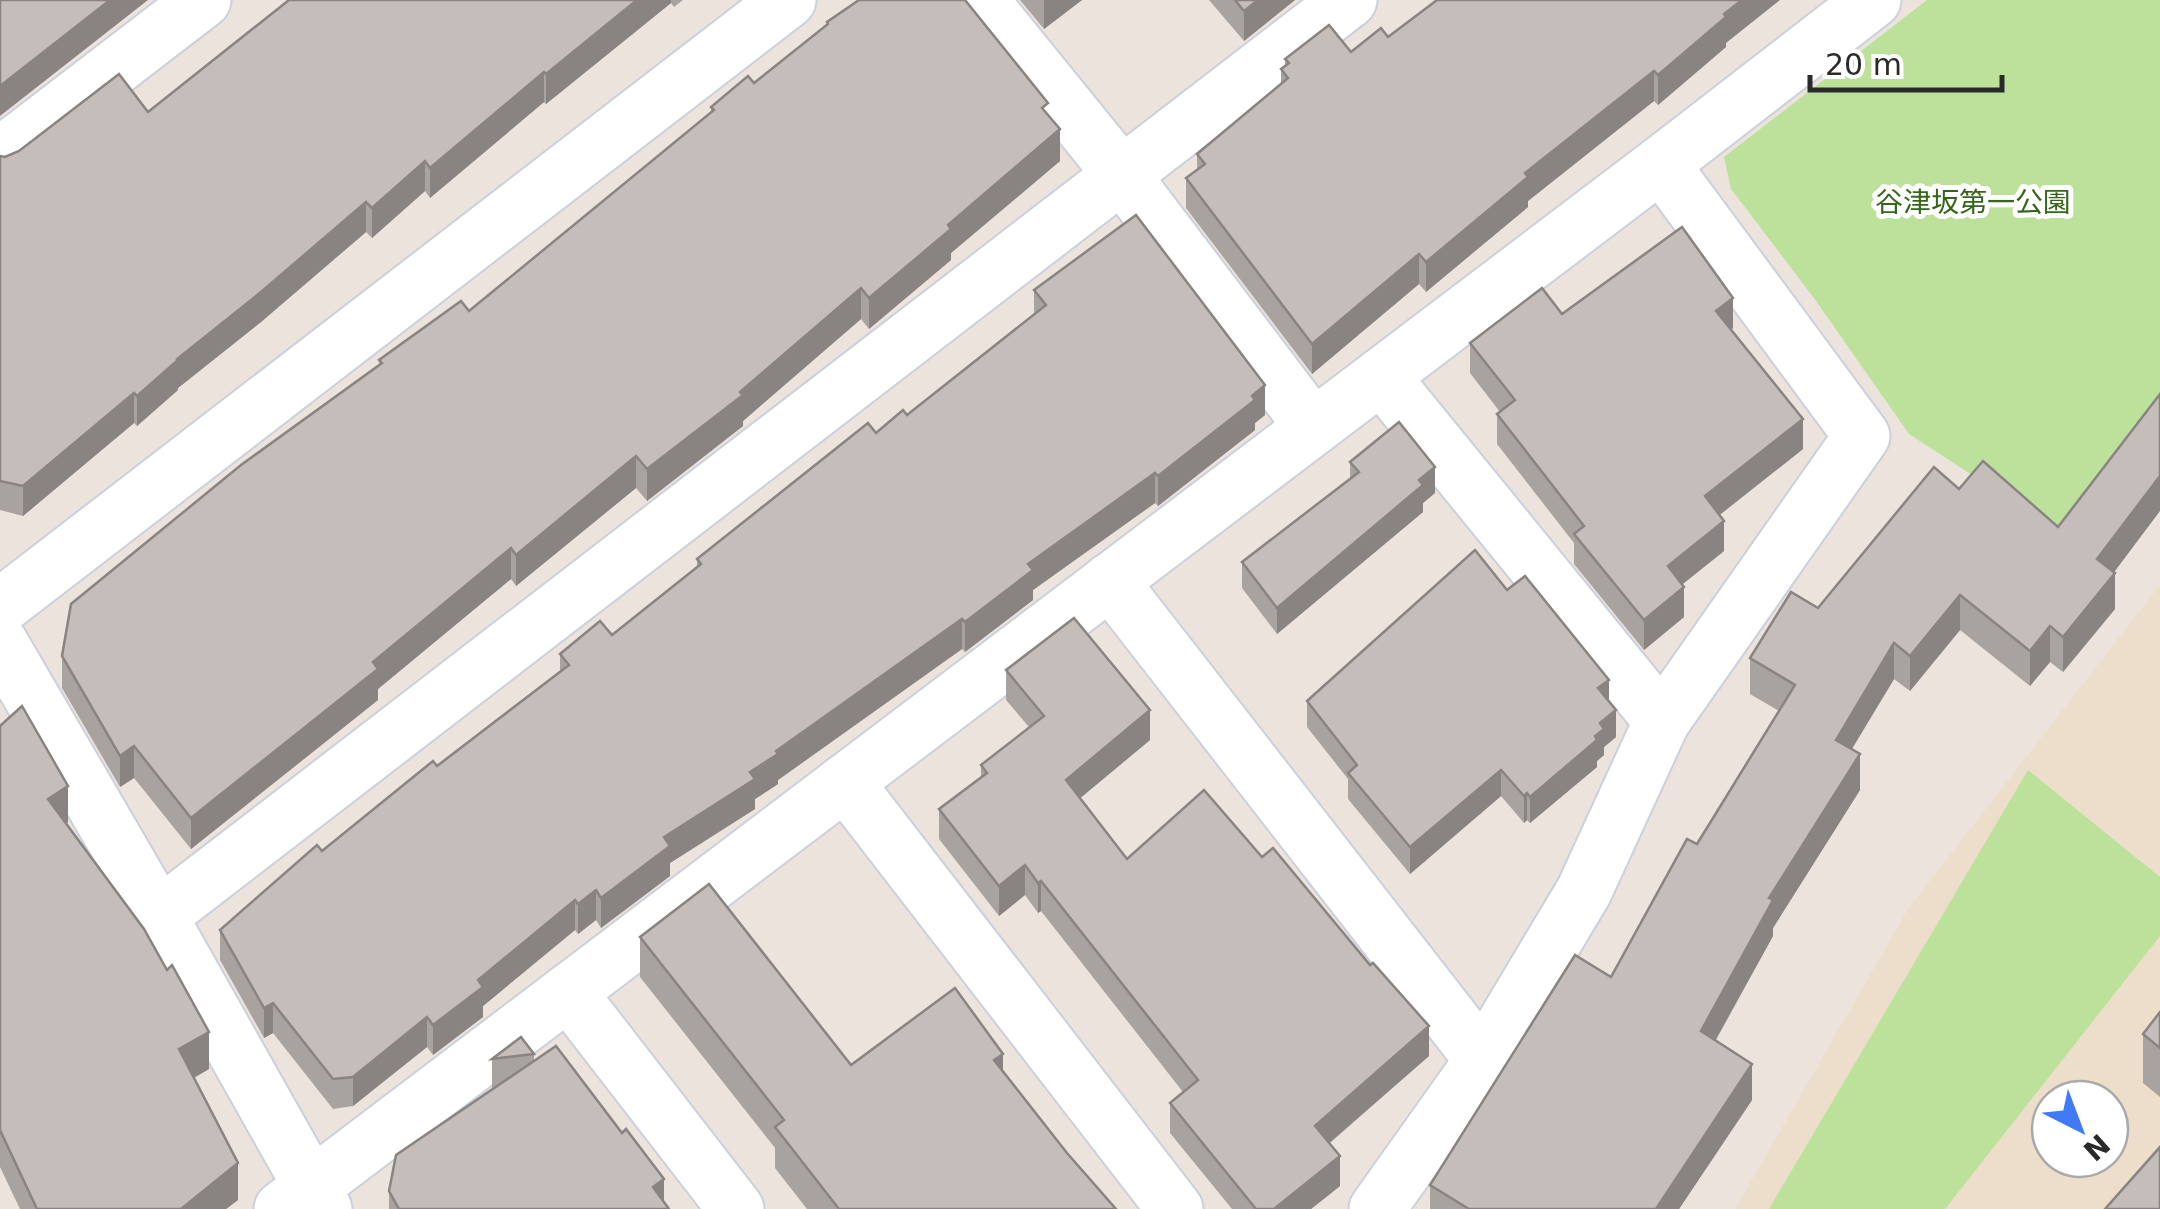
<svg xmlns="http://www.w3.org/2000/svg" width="2160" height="1209" font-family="'DejaVu Sans','Noto Sans JP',sans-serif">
	<rect width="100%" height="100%" fill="#ece3dd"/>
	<!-- education -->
	<path fill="#eddecc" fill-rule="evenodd" d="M2160,585v624h-425l173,-300zM2050,1099h60v60h-60z"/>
	<!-- green -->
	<g fill="#bce19a">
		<polygon points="1927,0 2160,0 2160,400 2060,532 1909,434 1814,298 1731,189 1724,157"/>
		<polygon points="2028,770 2160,877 2160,936 1945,1209 1769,1209"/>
	</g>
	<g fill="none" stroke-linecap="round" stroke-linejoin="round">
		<defs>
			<g id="minor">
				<polyline points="980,0 1122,175 1313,427"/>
				<polyline points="0,156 203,0"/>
				<polyline points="1381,376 1662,721"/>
				<polyline points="1110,581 1483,1060"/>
				<polyline points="0,607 788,0"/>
				<polyline points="0,643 159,916 324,1209"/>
				<polyline points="845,782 1175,1209"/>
				<polyline points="159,916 1349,0"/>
				<polyline points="568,992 736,1209"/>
				<polyline points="282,1209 1661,164"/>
				<polyline points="1377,1209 1483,1060 1584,891 1662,721 1862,436 1661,164 1873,0"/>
			</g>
		</defs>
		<!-- minor casing -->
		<use href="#minor" stroke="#cbd0dc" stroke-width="59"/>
		<!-- minor -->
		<use href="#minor" stroke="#fff" stroke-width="55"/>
	</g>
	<!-- wall -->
	<g fill="#a9a39f">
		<polygon points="289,0 683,0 674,7 671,3 546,104 544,102 430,198 425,191 372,238 366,232 261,322 178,388 178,390 137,426 134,423 23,516 0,510 0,156 5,157 148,112"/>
		<polygon points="1020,0 1082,0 1044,29"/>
		<polygon points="1209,0 1295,0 1244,41"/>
		<polygon points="827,22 1048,116 1060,161 951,253 951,260 869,329 861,319 743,421 743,426 647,501 636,488 516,586 511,579 378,689 378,700 191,849 134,778 120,787 62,688 62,656 379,365 379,360 469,311 711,112 711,107 754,83 827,25"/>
		<polygon points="1388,37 1726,43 1726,47 1658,105 1654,101 1528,201 1528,207 1426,292 1419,284 1312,374 1186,208 1186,178 1197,170 1197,154 1281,84 1281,69 1285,66 1285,59 1351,52"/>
		<polygon points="1034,290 1265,415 1255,423 1255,430 1158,506 1155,503 1033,590 1033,600 965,652 962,649 778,780 778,784 755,799 755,809 670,863 670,876 601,928 596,920 578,934 575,930 483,1006 483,1017 433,1055 427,1047 353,1106 333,1109 273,1033 264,1038 220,960 220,930 322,851 437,766 560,672 560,654 612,635 697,567 697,559 876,433 907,415 1034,314"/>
		<polygon points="1562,314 1733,328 1731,330 1803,449 1720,515 1724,551 1682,584 1684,617 1644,650 1574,564 1574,543 1497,444 1497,414 1500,412 1470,373 1470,343"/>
		<polygon points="1350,462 1435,493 1423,503 1423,512 1277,634 1242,588 1242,562 1350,479"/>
		<polygon points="1959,489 2058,527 2114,573 2115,609 2063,672 2050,662 2030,686 1960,630 1910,691 1894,679 1852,749 1860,790 1773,928 1773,936 1716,1040 1752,1100 1679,1209 1430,1209 1430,1185 1611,977 1697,844 1779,711 1750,694 1750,658 1818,608"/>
		<polygon points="1507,590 1609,701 1616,737 1604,747 1604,755 1597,761 1597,767 1530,823 1527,820 1524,823 1501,796 1410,874 1348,799 1348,779 1307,727 1307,701"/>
		<polygon points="1006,670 1150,740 1080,798 1127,859 1429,1056 1330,1143 1340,1186 1311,1209 1232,1209 1170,1133 1170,1103 1183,1092 1041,911 1038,913 1025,895 999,916 939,839 939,809 981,778 981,765 1029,727 1006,700"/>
		<polygon points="0,726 68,822 66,824 209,1069 194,1078 238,1200 226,1209 20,1209 0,1167"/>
		<polygon points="640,937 851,1065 1003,1072 1067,1153 1116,1209 807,1209 775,1168 775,1148 640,977"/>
		<polygon points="2160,1012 2160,1097 2143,1083 2143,1034"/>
		<polygon points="534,1054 534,1061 669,1209 389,1209 389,1191 492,1089 492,1059"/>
	</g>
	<!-- shaded-wall -->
	<g fill="#898482">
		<polygon points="110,0 148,0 0,116 0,86"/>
		<polygon points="637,0 671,0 671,3 546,104 546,74"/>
		<polygon points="1044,0 1082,0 1044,29"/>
		<polygon points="1258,0 1295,0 1244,41 1244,11"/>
		<polygon points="1742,0 1780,0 1726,43 1726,47 1658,105 1658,75 1724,14"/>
		<polygon points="1654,71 1654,101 1528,201 1528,207 1426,292 1426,262 1525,173"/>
		<polygon points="544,72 544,102 430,198 430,168"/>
		<polygon points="1060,129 1060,161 951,253 951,260 869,329 869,298 948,225"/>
		<polygon points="425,161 425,191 372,238 372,208"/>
		<polygon points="366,202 366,232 261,322 178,388 178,390 137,426 137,396 177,359"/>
		<polygon points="1419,254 1419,284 1312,374 1312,344"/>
		<polygon points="861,288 861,319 743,421 743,426 647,501 647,469"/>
		<polygon points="1733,298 1733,328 1716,341 1716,311"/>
		<polygon points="1265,385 1265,415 1255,423 1255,430 1158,506 1158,476"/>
		<polygon points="134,393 134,423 23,516 23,486"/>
		<polygon points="1803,419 1803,449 1705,526 1705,496"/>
		<polygon points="636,456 636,488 516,586 516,555"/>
		<polygon points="1435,467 1435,493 1423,503 1423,512 1277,634 1277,608"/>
		<polygon points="1155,473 1155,503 1033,590 1033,600 965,652 965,622 1028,564"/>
		<polygon points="2160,476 2160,511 2097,595 2097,559"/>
		<polygon points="1724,521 1724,551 1668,596 1668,566"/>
		<polygon points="511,548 511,579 378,689 378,700 191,849 191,818 373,662"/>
		<polygon points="2115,573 2115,609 2063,672 2063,637"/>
		<polygon points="1684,587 1684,617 1644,650 1644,620"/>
		<polygon points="1960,595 1960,630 1910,691 1910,656"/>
		<polygon points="962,619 962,649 778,780 778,784 755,799 755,809 670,863 670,876 601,928 601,898 664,837 776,751"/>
		<polygon points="2050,626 2050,662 2030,686 2030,651"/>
		<polygon points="1894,643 1894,679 1836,775 1836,740"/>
		<polygon points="1609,680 1609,706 1598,688"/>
		<polygon points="1150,710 1150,740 1066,810 1066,780"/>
		<polygon points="1616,710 1616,737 1604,747 1604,755 1597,761 1597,767 1530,823 1530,797 1595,736 1600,723"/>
		<polygon points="134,746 134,778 120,787 120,756"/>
		<polygon points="1860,754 1860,790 1773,928 1773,936 1701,1066 1701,1031 1769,898"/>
		<polygon points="1501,770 1501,796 1410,874 1410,847"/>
		<polygon points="68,786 68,822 48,836 48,799"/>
		<polygon points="1527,793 1527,820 1524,823 1524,796"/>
		<polygon points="1025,865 1025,895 999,916 999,886"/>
		<polygon points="1041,881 1041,911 1038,913 1038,883"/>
		<polygon points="596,890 596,920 578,934 578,904"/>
		<polygon points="575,900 575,930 483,1006 483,1017 433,1055 433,1025 478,980"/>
		<polygon points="273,1003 273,1033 264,1038 264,1008"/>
		<polygon points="427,1017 427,1047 353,1106 353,1077"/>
		<polygon points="1429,1026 1429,1056 1315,1155 1315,1126"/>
		<polygon points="209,1032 209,1069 179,1086 179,1049"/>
		<polygon points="1003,1054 1003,1094 994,1060"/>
		<polygon points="1752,1064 1752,1100 1679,1209 1656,1209"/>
		<polygon points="1340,1156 1340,1186 1311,1209 1274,1209"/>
		<polygon points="238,1163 238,1200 226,1209 181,1209"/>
		<polygon points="664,1179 664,1209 653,1187"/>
	</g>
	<!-- building -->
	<g fill="#c4bdb9" stroke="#898482" stroke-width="2.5">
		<polygon points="0,0 110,0 0,86"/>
		<polygon points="289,0 637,0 546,74 544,72 430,168 425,161 372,208 366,202 261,292 177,359 178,360 137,396 134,393 23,486 0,481 0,156 5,157 19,151 119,74 148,112"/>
		<polygon points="859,0 965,0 1048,103 1042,108 1060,129 948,225 951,229 869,298 861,288 740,392 743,395 647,469 636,456 516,555 511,548 373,662 378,669 191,818 134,746 120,756 62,656 71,604 241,465 382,363 379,360 461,301 469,311 714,110 711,107 748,76 754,83 828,24 827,22"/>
		<polygon points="1235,0 1258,0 1244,11"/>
		<polygon points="1437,0 1742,0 1724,14 1726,17 1658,75 1654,71 1525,173 1528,177 1426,262 1419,254 1312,344 1186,178 1205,164 1197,154 1288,78 1281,69 1289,63 1285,59 1329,25 1351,52 1381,28 1388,37"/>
		<polygon points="1136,215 1265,385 1252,396 1255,400 1158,476 1155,473 1028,564 1033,570 965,622 962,619 776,751 778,754 750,772 755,779 664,837 670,846 601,898 596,890 578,904 575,900 478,980 483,987 433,1025 427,1017 353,1077 333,1079 273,1003 264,1008 220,930 317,845 322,851 433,761 437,766 569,665 560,654 600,621 612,635 701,564 697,559 868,423 876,433 903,410 907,415 1046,305 1034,290"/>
		<polygon points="1682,227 1733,298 1716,311 1803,419 1705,496 1724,521 1668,566 1684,587 1644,620 1574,534 1584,526 1497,414 1515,400 1470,343 1542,288 1562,314"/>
		<polygon points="2160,394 2160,476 2097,559 2115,573 2063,637 2050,626 2030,651 1960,595 1910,656 1894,643 1836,740 1860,754 1769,898 1773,900 1701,1031 1752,1064 1656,1209 1469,1209 1430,1185 1575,955 1611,977 1687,839 1697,844 1795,685 1750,658 1791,592 1818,608 1934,467 1959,489 1983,461 2058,527"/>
		<polygon points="1399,422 1435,467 1419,480 1423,485 1277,608 1242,562 1359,472 1350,462"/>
		<polygon points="1475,550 1507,590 1525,576 1609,680 1598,688 1616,710 1600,723 1604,729 1595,736 1597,740 1530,797 1527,793 1524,796 1501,770 1410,847 1348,773 1357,765 1307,701"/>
		<polygon points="1074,618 1150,710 1066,780 1127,859 1204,790 1262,857 1273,848 1370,965 1373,963 1429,1026 1315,1126 1340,1156 1274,1209 1256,1209 1170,1103 1198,1080 1041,881 1038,883 1025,865 999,886 939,809 987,773 981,765 1044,716 1006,670"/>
		<polygon points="22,706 68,786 48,799 144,929 167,970 172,965 209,1032 179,1049 238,1163 181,1209 37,1209 0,1130 0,726"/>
		<polygon points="709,884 851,1065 955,988 1003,1054 994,1060 1067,1153 1116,1209 839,1209 775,1127 784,1120 640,937"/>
		<polygon points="2160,1012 2160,1048 2143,1034"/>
		<polygon points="521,1037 534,1054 492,1059"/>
		<polygon points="556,1046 622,1133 626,1129 664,1179 653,1187 669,1209 399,1209 389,1191 396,1155"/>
		<polygon points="2160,1147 2160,1209 2105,1209"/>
	</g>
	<g text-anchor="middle" stroke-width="10" stroke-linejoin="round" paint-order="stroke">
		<!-- park labels -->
		<g font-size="28" fill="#35661c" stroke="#fff">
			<text x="1973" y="212">谷津坂第一公園</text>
		</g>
	</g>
	<!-- north arrow -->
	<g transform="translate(2080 1129) rotate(138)"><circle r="48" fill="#ffffff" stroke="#aaaaaa" stroke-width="2.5"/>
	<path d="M0-8L18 38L0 25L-18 38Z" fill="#407af6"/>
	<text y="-15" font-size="28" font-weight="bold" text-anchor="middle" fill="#2a2a2a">N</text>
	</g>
	<!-- scale -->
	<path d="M1810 75v15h192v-15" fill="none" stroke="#2a2a2a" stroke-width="5"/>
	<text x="1825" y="75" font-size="30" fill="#2a2a2a" stroke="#ffffff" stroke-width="8" paint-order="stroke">20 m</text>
</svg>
